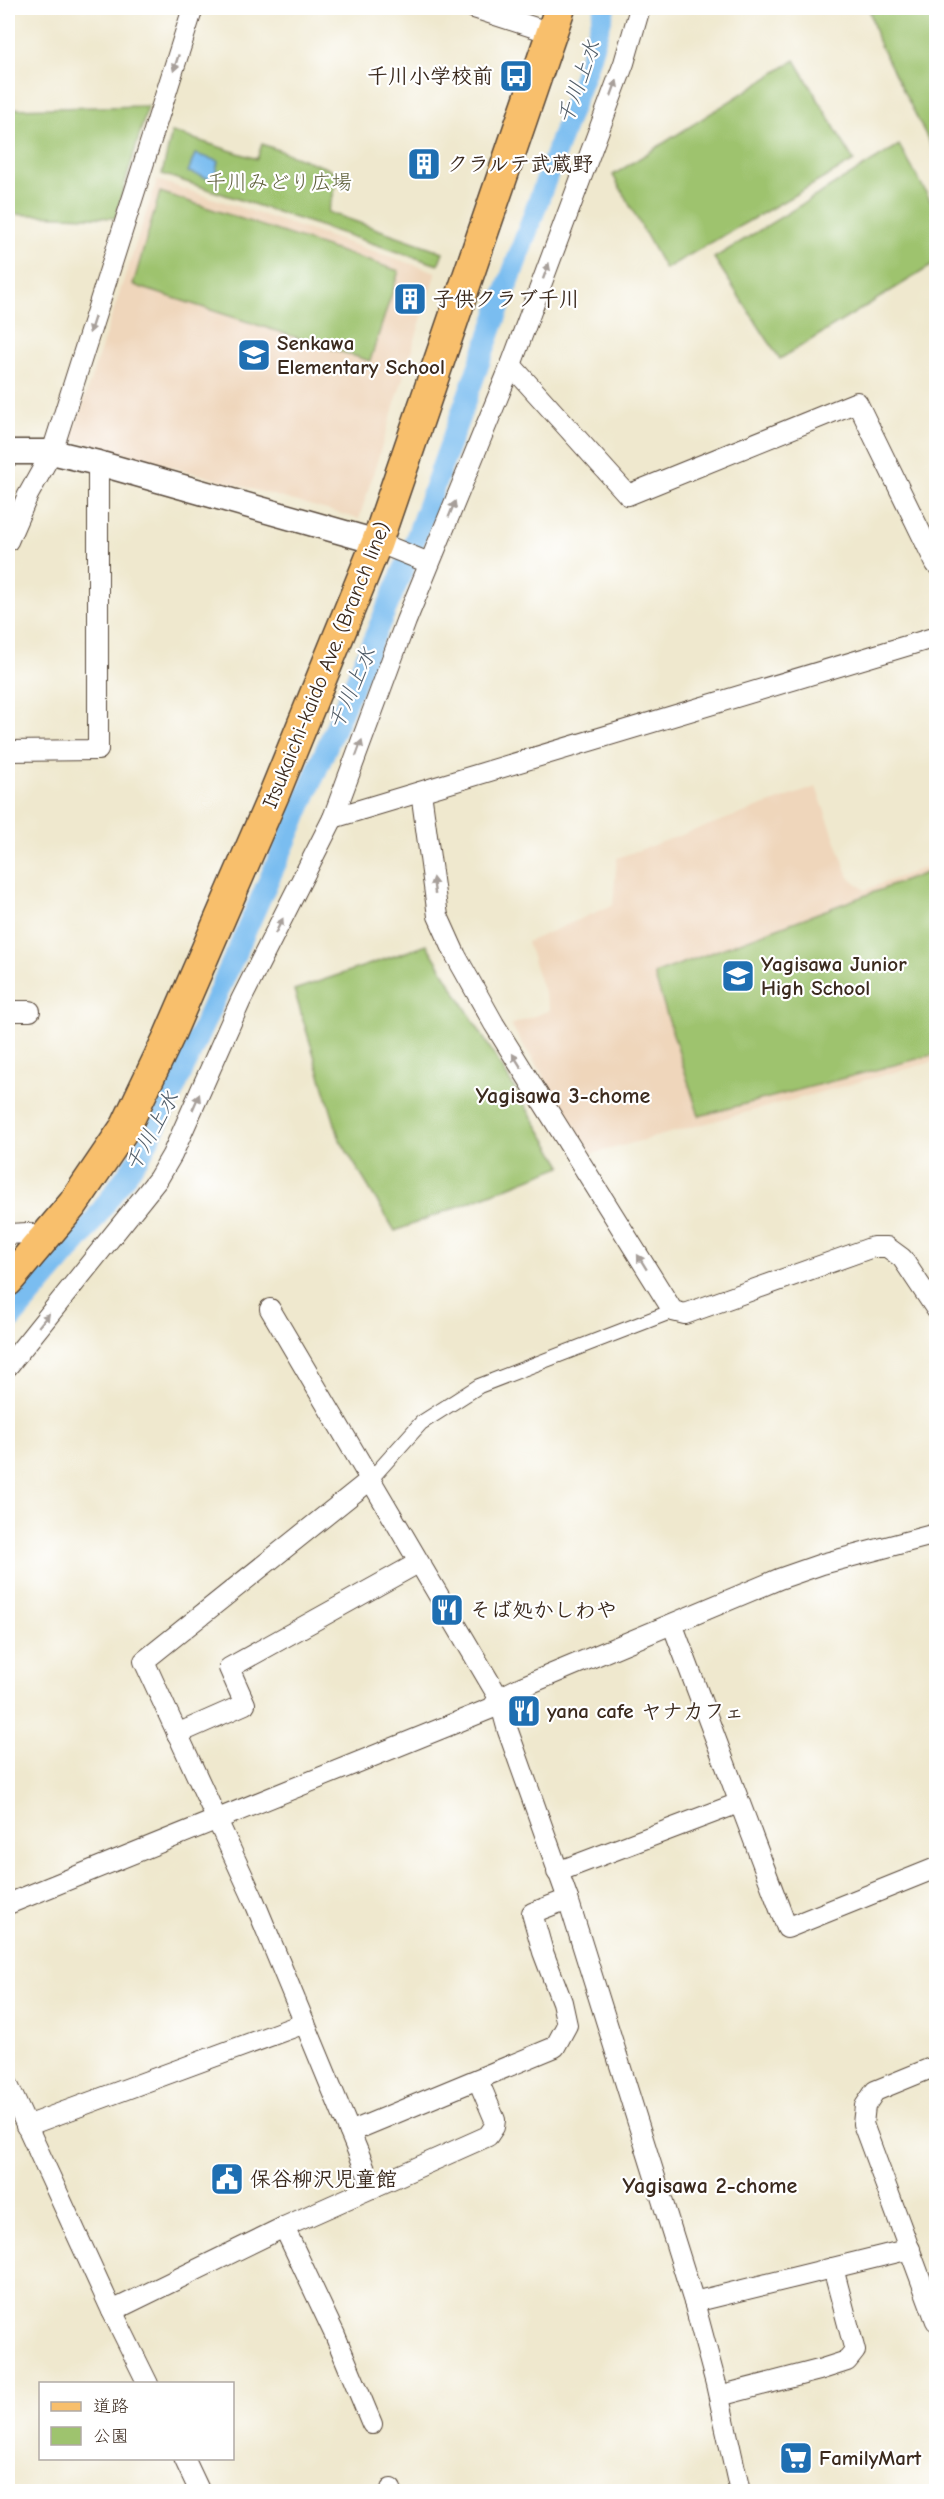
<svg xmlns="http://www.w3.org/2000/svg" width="944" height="2499" font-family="'Comic Neue','Klee One',sans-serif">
	<rect width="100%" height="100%" fill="#fff"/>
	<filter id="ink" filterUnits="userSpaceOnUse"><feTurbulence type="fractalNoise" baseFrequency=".0167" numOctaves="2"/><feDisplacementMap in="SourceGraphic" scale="12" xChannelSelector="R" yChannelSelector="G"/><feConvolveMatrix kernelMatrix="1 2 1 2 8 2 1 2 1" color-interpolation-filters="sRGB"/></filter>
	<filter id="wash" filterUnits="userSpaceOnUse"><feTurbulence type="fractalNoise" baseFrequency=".008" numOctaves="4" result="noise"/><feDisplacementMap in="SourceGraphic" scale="24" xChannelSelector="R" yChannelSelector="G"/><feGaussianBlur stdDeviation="1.35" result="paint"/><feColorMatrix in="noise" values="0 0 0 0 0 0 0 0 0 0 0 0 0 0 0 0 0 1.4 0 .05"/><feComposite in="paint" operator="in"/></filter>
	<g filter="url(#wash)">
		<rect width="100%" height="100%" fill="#efe8ce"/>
		<!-- built -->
		<g fill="#efd6bb">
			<polygon points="157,180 436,272 359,519 71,439"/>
			<polygon points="816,787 849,877 865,890 936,863 936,1061 592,1154 511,1025 550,1010 527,942 613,905 617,858"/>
		</g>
		<!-- green -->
		<g fill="#9ec36e" stroke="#6c7646" stroke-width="1.5">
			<polygon points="869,8 936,8 936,155 878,41"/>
			<polygon points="795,60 854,161 665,269 613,175"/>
			<polygon points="148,106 115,218 8,214 8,109"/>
			<polygon points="172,132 257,159 262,144 340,173 328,212 443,252 438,265 162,174"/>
			<polygon points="899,145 936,210 936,263 780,359 714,258"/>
			<polygon points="160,192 399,271 370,361 133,285"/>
			<polygon points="936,869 936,1054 699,1116 654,974"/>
			<polygon points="427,945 562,1166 395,1231 340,1140 294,990"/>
		</g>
		<!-- water -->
		<polygon fill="#7abdf0" stroke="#5a7487" stroke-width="1.5" points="195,154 218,161 214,180 188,172"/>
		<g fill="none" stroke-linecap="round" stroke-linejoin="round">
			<!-- canal -->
			<polyline stroke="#7abdf0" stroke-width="21" points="8,1323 84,1234 142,1153 173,1093 285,844 410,554 587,67 605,8"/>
		</g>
	</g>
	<g filter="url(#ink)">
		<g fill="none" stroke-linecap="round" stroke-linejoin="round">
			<defs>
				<polyline id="pedestrian" points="370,1480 421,1423 479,1386 673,1311"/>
				<g id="minor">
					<polyline points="474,8 551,33"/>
					<polyline points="511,365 628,495 857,402 936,564"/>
					<polyline points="8,541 28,495 52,452 193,8"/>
					<polyline points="377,542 429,563"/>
					<polyline points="8,751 98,750 98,463"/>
					<polyline points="421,792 438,916 456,956 494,1024 673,1311 685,1314 873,1247 887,1247 902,1258 936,1309"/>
					<polyline points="333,818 936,637"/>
					<polyline points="8,1011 30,1011"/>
					<polyline points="8,1234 28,1233 37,1247"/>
					<polyline points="270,1309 499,1698 508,1731 568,1899 694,2302 716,2384 740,2492"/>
					<polyline points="8,1366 158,1179 172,1155 241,1000 333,818 406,621 511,365 624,63 640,8"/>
					<polyline points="370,1480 144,1661 253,1898 373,2188"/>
					<polyline points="673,1626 787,1928 936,1868"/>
					<polyline points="177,1734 245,1704 229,1668 418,1563"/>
					<polyline points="557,1872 739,1803"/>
					<polyline points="8,1904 492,1708 499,1698 519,1688 779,1579 822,1564 936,1534"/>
					<polyline points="936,2066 875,2091 865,2106 863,2124 936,2321"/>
					<polyline points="8,2085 112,2311 148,2384"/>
					<polyline points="26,2126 305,2023"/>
					<polyline points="350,2132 555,2047 567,2025 562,2002 543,1952 532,1913 568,1899"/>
					<polyline points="694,2302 910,2249"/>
					<polyline points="112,2311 284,2227"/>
					<polyline points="719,2396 819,2370 847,2361 855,2351 833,2268"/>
					<polyline points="372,2424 335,2335 284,2227 488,2136 494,2127 495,2120 478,2080"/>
					<polyline points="184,2458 200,2492"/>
					<polyline points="391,2489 392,2492"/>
				</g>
				<polyline id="tertiary" points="8,452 52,452 98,463 377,542"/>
				<polyline id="primary" points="8,1281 73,1204 126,1126 169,1036 275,792 377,542 560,8"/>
			</defs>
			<!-- pedestrian casing -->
			<use href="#pedestrian" stroke="#564638" stroke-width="16"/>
			<!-- minor casing -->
			<use href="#minor" stroke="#564638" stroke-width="22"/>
			<!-- tertiary casing -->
			<use href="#tertiary" stroke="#564638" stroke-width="27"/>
			<!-- primary casing -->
			<use href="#primary" stroke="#564638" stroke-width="33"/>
			<!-- pedestrian -->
			<use href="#pedestrian" stroke="#fff" stroke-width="14"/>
			<!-- minor -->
			<use href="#minor" stroke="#fff" stroke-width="20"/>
			<!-- tertiary -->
			<use href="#tertiary" stroke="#fff" stroke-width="24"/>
			<!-- primary -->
			<use href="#primary" stroke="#f8bf6c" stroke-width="30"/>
		</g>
		<!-- one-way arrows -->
		<defs><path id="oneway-solid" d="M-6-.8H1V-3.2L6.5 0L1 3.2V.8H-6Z" transform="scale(1.5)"/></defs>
		<g fill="#a79f9a">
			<use href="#oneway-solid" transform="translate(176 63) rotate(108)"/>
			<use href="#oneway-solid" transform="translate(614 88) rotate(-70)"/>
			<use href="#oneway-solid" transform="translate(546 271) rotate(-70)"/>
			<use href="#oneway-solid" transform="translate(92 325) rotate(108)"/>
			<use href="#oneway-solid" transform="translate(452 509) rotate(-68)"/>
			<use href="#oneway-solid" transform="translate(359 748) rotate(-70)"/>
			<use href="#oneway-solid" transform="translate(434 886) rotate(-98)"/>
			<use href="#oneway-solid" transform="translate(279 926) rotate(-63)"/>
			<use href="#oneway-solid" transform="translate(517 1061) rotate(-122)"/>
			<use href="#oneway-solid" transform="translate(196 1102) rotate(-66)"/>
			<use href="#oneway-solid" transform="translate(642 1262) rotate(-122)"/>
			<use href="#oneway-solid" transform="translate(44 1320) rotate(-51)"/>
		</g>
	</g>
	<!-- icons -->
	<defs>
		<symbol id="bus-square" viewBox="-11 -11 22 22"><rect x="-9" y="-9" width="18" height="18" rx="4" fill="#1f6fb2" stroke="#fff"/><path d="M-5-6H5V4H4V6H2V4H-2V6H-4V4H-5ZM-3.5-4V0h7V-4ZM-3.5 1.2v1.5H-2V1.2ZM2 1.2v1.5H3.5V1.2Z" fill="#fff"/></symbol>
		<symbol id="building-square" viewBox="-11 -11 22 22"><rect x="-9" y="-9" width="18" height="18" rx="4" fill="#1f6fb2" stroke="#fff"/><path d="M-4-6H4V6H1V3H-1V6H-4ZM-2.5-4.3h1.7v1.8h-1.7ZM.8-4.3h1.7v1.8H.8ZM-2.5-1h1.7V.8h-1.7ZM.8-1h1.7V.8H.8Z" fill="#fff"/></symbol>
		<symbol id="school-square" viewBox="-11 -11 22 22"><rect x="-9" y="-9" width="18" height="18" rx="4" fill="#1f6fb2" stroke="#fff"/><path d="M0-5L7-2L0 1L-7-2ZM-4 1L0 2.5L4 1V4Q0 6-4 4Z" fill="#fff"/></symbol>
		<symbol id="restaurant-square" viewBox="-11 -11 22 22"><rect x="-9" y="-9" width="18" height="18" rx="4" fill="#1f6fb2" stroke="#fff"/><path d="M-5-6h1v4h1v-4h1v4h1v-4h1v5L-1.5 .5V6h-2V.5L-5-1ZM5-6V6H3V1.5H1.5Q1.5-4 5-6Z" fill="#fff"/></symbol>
		<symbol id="civic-square" viewBox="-11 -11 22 22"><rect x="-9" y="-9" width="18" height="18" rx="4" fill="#1f6fb2" stroke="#fff"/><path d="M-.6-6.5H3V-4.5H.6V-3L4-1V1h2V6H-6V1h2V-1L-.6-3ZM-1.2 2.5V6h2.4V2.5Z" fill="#fff"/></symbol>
		<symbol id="supermarket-square" viewBox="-11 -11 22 22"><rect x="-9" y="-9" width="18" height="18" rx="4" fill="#1f6fb2" stroke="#fff"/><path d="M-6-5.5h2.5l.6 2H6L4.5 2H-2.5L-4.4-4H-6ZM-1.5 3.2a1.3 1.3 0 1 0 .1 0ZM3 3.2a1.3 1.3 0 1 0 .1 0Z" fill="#fff"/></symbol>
	</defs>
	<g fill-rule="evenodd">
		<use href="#bus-square" x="497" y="57" width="38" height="38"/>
		<use href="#building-square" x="405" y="145" width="38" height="38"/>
		<use href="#building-square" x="391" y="280" width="38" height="38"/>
		<use href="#school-square" x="235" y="336" width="38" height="38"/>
		<use href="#school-square" x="719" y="957" width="38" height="38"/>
		<use href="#restaurant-square" x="428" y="1591" width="38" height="38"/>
		<use href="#restaurant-square" x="505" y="1692" width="38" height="38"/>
		<use href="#civic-square" x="208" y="2160" width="38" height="38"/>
		<use href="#supermarket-square" x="777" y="2439" width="38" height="38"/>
	</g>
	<g text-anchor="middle" stroke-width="4.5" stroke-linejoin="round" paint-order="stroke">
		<!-- poi labels -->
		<g font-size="21" font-weight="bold" fill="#3b2a1e" stroke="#fff" text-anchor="start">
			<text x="493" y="83" text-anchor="end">千川小学校前</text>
			<text x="447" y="171">クラルテ武蔵野</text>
			<text x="433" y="306">子供クラブ千川</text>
			<text x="277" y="350">Senkawa<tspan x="277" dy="24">Elementary School</tspan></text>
			<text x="761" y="971">Yagisawa Junior<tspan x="761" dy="24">High School</tspan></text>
			<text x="470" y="1617">そば処かしわや</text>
			<text x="547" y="1718">yana cafe ヤナカフェ</text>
			<text x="250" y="2186">保谷柳沢児童館</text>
			<text x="819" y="2465">FamilyMart</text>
		</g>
		<!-- park labels -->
		<g font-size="21" fill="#5e603a" stroke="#fff">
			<text x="279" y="189">千川みどり広場</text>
		</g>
		<!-- street labels -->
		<g font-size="21" fill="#3b2a1e" stroke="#fff">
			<text transform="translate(326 665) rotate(-68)" y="7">Itsukaichi-kaido Ave. (Branch line)</text>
		</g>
		<!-- water labels -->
		<g font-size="22" font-style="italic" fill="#515d68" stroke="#fff">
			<text transform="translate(578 82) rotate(-70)" y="8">千川上水</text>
			<text transform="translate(351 688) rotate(-66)" y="8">千川上水</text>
			<text transform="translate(151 1131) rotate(-61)" y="8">千川上水</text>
		</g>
		<!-- neighbourhood labels -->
		<g font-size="22" font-weight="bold" fill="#3b2a1e" stroke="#fff">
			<text x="563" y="1103">Yagisawa 3-chome</text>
			<text x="710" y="2193">Yagisawa 2-chome</text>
		</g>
	</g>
	<!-- margin -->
	<rect width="944" height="2499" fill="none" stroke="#fff" stroke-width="30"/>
	<!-- legend -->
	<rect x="39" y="2382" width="195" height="78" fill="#ffffff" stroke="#b1aaa5" stroke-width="1.5"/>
	<rect x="51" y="2402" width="30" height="9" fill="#f8bf6c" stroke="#b1aaa5" stroke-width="1.5"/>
	<text x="93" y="2412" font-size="18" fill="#3b2a1e">道路</text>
	<rect x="51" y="2427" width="30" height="18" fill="#9ec36e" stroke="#b1aaa5" stroke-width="1.5"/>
	<text x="93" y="2442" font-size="18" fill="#3b2a1e">公園</text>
</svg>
